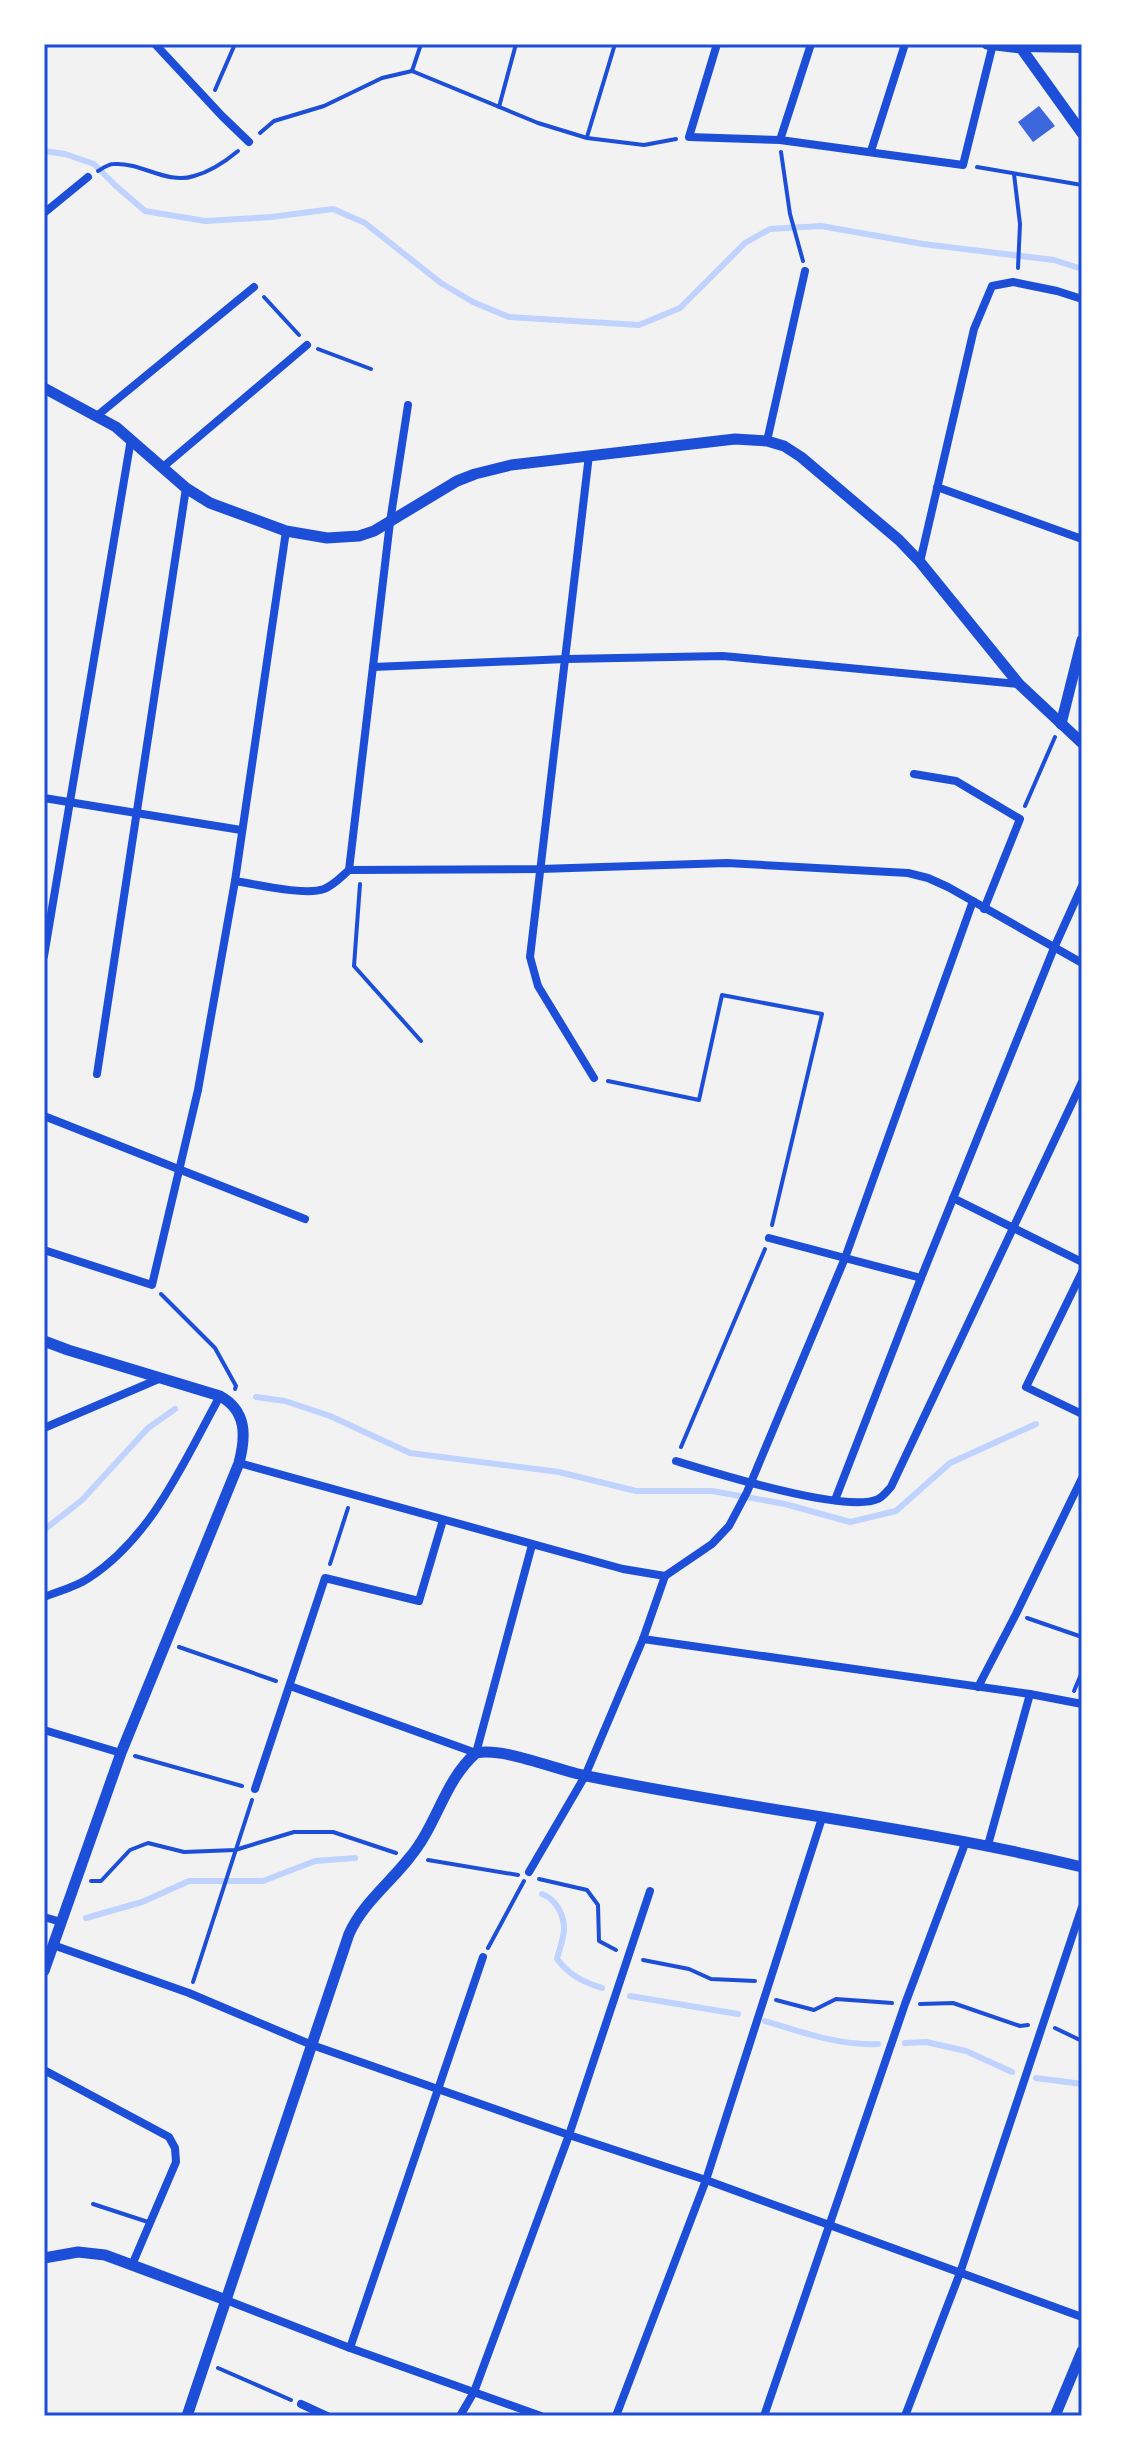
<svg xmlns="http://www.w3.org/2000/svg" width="1126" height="2460" font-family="'Libre Baskerville',serif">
	<rect width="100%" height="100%" fill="#f2f2f2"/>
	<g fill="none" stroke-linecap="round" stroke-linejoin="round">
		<!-- stream -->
		<g stroke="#bfd3fe" stroke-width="6">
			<polyline points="44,151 65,154 94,164 116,186 145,211 205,221 271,217 333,209 365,223 441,283 473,302 509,317 639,325 680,308 745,243 770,229 821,226 923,244 1054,260 1082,269"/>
			<polyline points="256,1397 285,1401 330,1416 410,1453 559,1472 636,1491 712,1491 785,1504 850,1522 896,1511 950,1463 1036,1424"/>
			<polyline points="44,1530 82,1500 148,1428 175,1409"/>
			<path d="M542,1894c12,4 21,18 22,32 1,10 -5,24 -7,33 12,16 26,23 45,29"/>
			<polyline points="86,1918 142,1902 189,1881 263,1881 315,1861 355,1858"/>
			<polyline points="630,1996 738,2014"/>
			<path d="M765,2021c36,11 75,25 113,23"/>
			<polyline points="905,2043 926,2042 966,2051 1012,2072"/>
			<polyline points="1036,2078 1082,2084"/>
		</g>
	</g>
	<!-- building -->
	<polygon fill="#3d67dc" points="1039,106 1055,126 1033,142 1018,122"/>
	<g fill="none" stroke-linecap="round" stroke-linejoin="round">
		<!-- path -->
		<g stroke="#1d4ed8" stroke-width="4">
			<polyline points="412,71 538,123 587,138 644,145 676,139"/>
			<polyline points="412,71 421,44"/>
			<polyline points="215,90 235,44"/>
			<polyline points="499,107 516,44"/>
			<polyline points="260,133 274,121 324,106 382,78 412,71"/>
			<polyline points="587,137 615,44"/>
			<polyline points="781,152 790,214 803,261"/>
			<polyline points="977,167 1082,185"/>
			<path d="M98,171c5,-3 10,-7 16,-7 27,-2 53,21 80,12 15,-4 32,-15 44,-25"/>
			<polyline points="1014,174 1020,224 1018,268"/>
			<polyline points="264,297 299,335"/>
			<polyline points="318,349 371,369"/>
			<polyline points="1025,806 1055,737"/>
			<polyline points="360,884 354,966 421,1041"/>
			<polyline points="608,1081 699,1100 722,995 822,1014 772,1225"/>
			<polyline points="161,1294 215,1348 236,1386 235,1389"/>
			<polyline points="681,1447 765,1249"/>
			<polyline points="330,1564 348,1508"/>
			<polyline points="1027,1618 1082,1637"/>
			<polyline points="179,1647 276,1681"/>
			<polyline points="1074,1691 1082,1672"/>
			<polyline points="135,1756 242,1786"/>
			<polyline points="428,1860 518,1875"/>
			<polyline points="539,1879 587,1890 598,1905 599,1941 616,1950"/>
			<polyline points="91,1881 101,1881 130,1850 148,1843 184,1852 235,1850 294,1832 333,1832 396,1853"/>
			<polyline points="488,1948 524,1881"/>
			<polyline points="643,1960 689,1969 711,1979 755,1981"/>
			<polyline points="193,1982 252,1800"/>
			<polyline points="776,2000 814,2010 836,1999 892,2003"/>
			<polyline points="920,2004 953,2003 1020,2026 1028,2025"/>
			<polyline points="1055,2028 1082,2041"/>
			<polyline points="218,2368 291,2400"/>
		</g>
		<!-- service -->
		<polyline stroke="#1d4ed8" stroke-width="4" points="93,2204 148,2222"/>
		<!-- minor -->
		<g stroke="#1d4ed8" stroke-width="8">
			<polyline points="155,44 222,116 249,142"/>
			<polyline points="717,44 689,137 780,140 963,165 993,44"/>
			<polyline points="1021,48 1082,49"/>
			<polyline points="780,140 811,44"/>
			<polyline points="871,151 905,44"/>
			<polyline points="44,213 88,177"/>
			<polyline points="98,415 254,287"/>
			<polyline points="767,441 805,271"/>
			<polyline points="589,455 530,957 538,986 594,1078"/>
			<polyline points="163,467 307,345"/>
			<polyline points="937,487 1082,539"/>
			<polyline points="920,562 974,329 992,286 1013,282 1057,291 1082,299"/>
			<polyline points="373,667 566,659 723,656 1019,684"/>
			<polyline points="914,774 956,781 1020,819 984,909"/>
			<polyline points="44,798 241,830"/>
			<polyline points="349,870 390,522 408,405"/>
			<path d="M235,881c20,3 70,15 89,8 10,-4 17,-12 25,-19l191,-1 187,-6 181,10 20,5 20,9 134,76"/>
			<polyline points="44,956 131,439"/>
			<polyline points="97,1074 186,488"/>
			<polyline points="44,1116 305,1219"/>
			<polyline points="953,1198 1082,1262"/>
			<polyline points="769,1238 921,1278"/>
			<polyline points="44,1250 152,1285 198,1090 235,881 286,531"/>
			<polyline points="1082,1272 1026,1387 1082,1414"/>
			<polyline points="44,1428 161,1378"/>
			<path d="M676,1461c36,11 170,53 202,38 5,-2 10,-9 13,-12l191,-405"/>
			<polyline points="239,1463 623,1569 665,1576"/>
			<polyline points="835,1500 921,1278 1054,948 1082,886"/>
			<path d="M44,1597c15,-6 32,-10 45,-19 64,-42 95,-117 131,-182"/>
			<polyline points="643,1639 1030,1694 1082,1704"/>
			<polyline points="290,1686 476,1753 532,1545"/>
			<polyline points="978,1687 1016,1614 1082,1478"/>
			<polyline points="44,1730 121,1753"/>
			<polyline points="255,1789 325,1578 419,1601 443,1520"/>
			<polyline points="988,1845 1030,1694"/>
			<polyline points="529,1872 585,1776 643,1639 665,1576 712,1544 729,1526 747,1492 845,1258 973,901"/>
			<polyline points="44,1917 61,1922"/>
			<polyline points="53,1945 189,1993 312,2045 569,2135 706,2180 1082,2317"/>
			<polyline points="44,2070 169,2137 175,2148 176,2162 132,2265"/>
			<polyline points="226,2300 350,2348 541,2416"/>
			<polyline points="350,2348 483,1957"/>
			<polyline points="301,2404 327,2416"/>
			<polyline points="460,2416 474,2392 569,2135 650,1891"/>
			<polyline points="616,2416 706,2180 822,1818"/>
			<polyline points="764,2416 905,2004 966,1841"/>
			<polyline points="905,2416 960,2273 1082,1907"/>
		</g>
		<!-- tertiary -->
		<g stroke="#1d4ed8" stroke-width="11">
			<polyline points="987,44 1021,48 1082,133"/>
			<polyline points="44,388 116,427 186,488 210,503 286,531 327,538 359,536 374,531 457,481 475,474 511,465 735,439 767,441 784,446 801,457 899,540 920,562 1019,684 1082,743"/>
			<polyline points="1061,724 1082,640"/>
			<path d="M44,1341l24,9 152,46c27,15 26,40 19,67l-118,290 -77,218"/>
			<polyline points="44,2258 78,2252 105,2255 226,2300"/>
			<path d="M187,2416l162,-482c14,-31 40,-50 61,-77 27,-32 34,-76 66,-104 28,-6 80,17 111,23 165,34 332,51 495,91"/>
			<polyline points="1055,2416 1082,2351"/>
		</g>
	</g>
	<!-- border -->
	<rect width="1126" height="2460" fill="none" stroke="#ffffff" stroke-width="92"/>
	<rect x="46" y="46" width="1034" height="2368" fill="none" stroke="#1d4ed8" stroke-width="3"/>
</svg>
